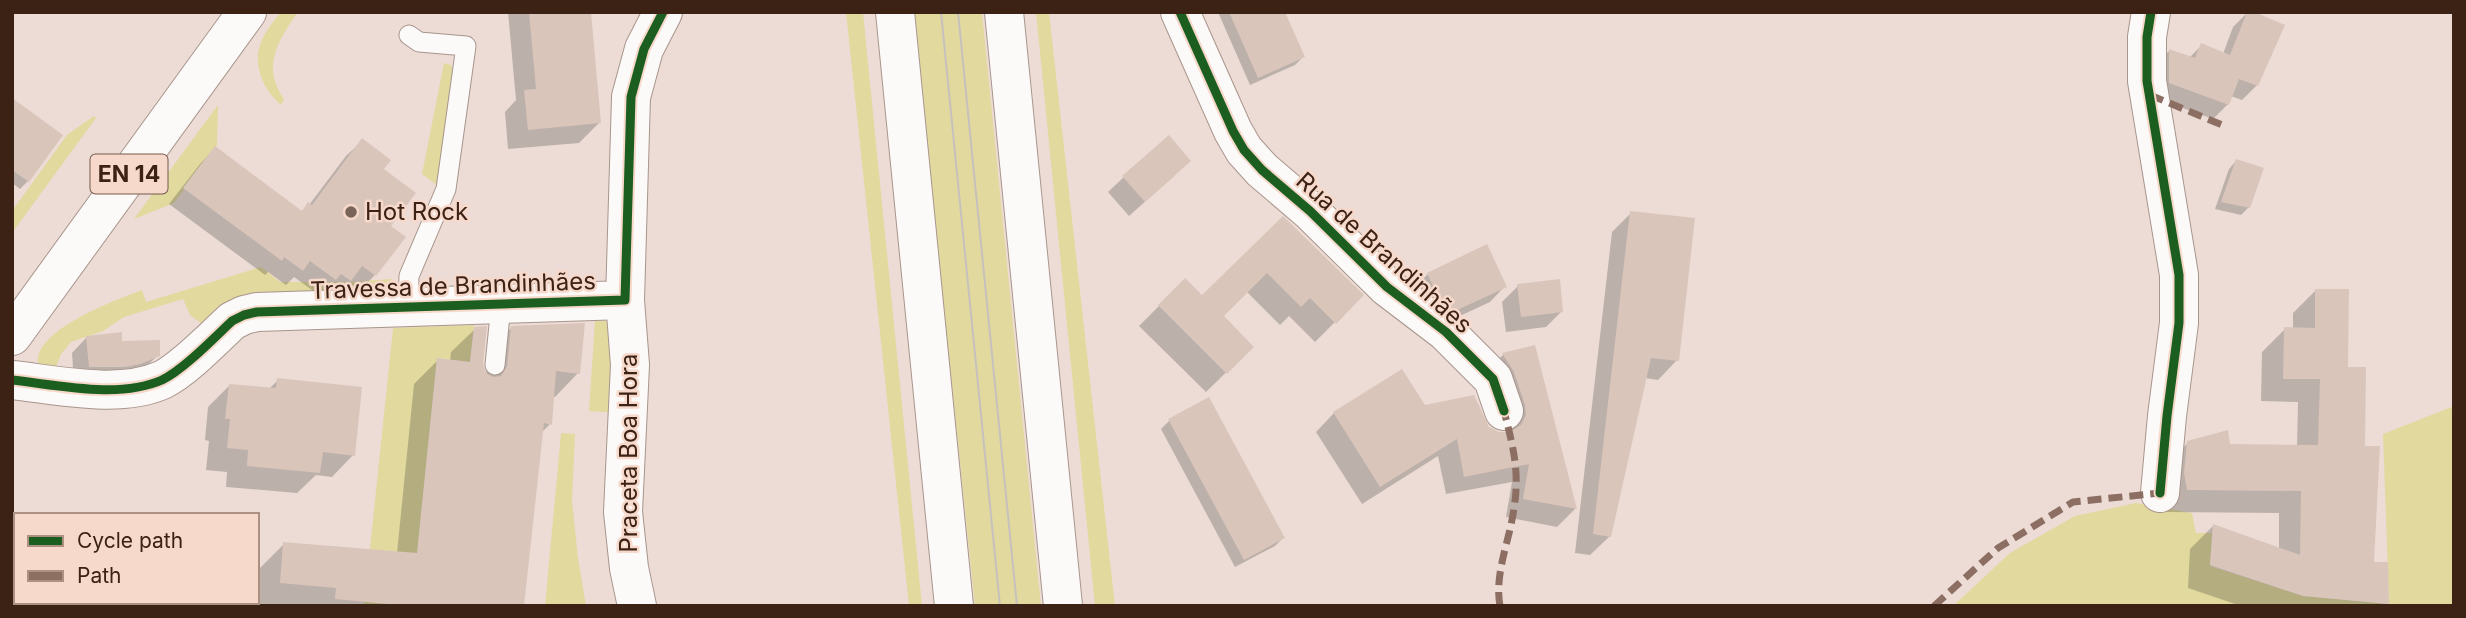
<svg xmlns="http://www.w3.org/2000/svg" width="2466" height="618" font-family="Inter,sans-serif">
	<rect width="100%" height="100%" fill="#ecdcd5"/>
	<!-- green -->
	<g fill="#e2d99f">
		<path d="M281,12h17c-20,29 -37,54 -14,87l-3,6c-18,-15 -30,-42 -19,-65 4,-10 12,-19 19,-28z"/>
		<polygon points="846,12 863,12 922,606 909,606"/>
		<polygon points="913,12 982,12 1041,606 975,606"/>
		<polygon points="1036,12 1049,12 1115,606 1095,606"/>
		<polygon points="444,63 451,65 453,71 437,185 422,174"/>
		<polygon points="218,105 217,145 174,203 134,219"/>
		<polygon points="94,116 96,118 12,233 12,211 67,135"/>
		<path d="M261,267l19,15h69l43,-3 1,20 -184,30 -19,-14 -7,-16 -59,18 -21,14 -32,11 -10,12 -8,21 -15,-11c-5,-34 78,-64 104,-74l4,12z"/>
		<polygon points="595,321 614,321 619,413 589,411"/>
		<polygon points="474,325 470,362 437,358 412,606 364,606 393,328"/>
		<polygon points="2454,406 2454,606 1953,606 2010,553 2075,516 2136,503 2192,513 2196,533 2212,533 2210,566 2303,596 2389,604 2383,434"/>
		<polygon points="561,433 575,434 572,500 578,558 586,606 545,606"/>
	</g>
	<!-- shadow -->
	<g fill="#0003">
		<polygon points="508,12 589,12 599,123 579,143 508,149 505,112 516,100"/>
		<polygon points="1218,12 1283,12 1303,57 1295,65 1250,85"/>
		<polygon points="2248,12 2257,85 2242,100 2231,96 2228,104 2213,119 2155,98 2154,66 2169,51 2189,58 2202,45 2223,54 2233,27"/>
		<polygon points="12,100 28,181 20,189 12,183"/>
		<polygon points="362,141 382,170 388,226 403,238 375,275 359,291 348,282 334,296 325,289 319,295 294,277 286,285 268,272 265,275 169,204 200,164 215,148 301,212 309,205 346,156"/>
		<polygon points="2236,161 2249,207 2241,215 2215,209 2229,169"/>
		<polygon points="1174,176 1129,216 1108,192 1124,177"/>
		<polygon points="1631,213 1677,360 1658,380 1645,378 1610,536 1590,555 1575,553 1612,232"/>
		<polygon points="1283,219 1362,295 1315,342 1289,316 1280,325 1247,292 1221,317 1252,347 1206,392 1139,326 1185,280 1202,297"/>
		<polygon points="1428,274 1505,286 1490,302 1438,326 1412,290"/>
		<polygon points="1518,286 1562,311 1546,327 1506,332 1502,302"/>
		<polygon points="2316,290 2346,369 2364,448 2372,564 2387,603 2385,606 2241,606 2188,588 2190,549 2213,526 2279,549 2279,513 2165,512 2162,497 2164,466 2188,443 2297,447 2298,402 2261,401 2262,352 2285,329 2293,329 2293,313"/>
		<polygon points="512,327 578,373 555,397 552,396 550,424 541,433 523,606 257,606 260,568 284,544 397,553 414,384 438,360 450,361 451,352 475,329 481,365 486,375 488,351"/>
		<polygon points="87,337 120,343 158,355 142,371 74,382 72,353"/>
		<polygon points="1534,347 1575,509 1557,527 1506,517 1512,482 1446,494 1438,456 1362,504 1316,432 1334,413 1424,407 1499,434 1508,434 1507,424 1485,373 1503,355"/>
		<polygon points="278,380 353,455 332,477 316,475 297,493 226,487 227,472 206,470 209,441 205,440 208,407 229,386 269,389"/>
		<polygon points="1208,400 1283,538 1275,546 1235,567 1161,429 1169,421"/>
	</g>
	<!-- building -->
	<g fill="#dac5bb">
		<polygon points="529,12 591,12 601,123 528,130 524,90 536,89"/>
		<polygon points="1229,12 1285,12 1305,57 1258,78"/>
		<polygon points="2247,12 2254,12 2285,25 2258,86 2239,79 2229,105 2169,83 2169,49 2195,58 2201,43 2230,55"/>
		<polygon points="12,98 63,135 29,182 12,170"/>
		<polygon points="1169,135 1191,161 1145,202 1122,176"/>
		<polygon points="362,138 391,160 384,169 416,193 391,226 406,237 376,276 362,266 351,281 341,274 336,280 310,261 303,271 284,257 282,261 183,188 215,146 302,211 308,202 312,205"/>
		<polygon points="2236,159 2264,168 2250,208 2221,202"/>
		<polygon points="1630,211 1695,218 1679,361 1651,358 1611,537 1593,534"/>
		<polygon points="1283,216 1364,295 1336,324 1310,298 1301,307 1267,273 1224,316 1254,347 1227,374 1158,305 1185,278 1202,295"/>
		<polygon points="1487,244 1507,287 1455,311 1439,299 1427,273"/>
		<polygon points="1560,279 1563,312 1521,317 1517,284"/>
		<polygon points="2315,289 2349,289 2348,367 2366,367 2365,446 2380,446 2374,562 2388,562 2389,604 2303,596 2210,565 2213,524 2300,555 2301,491 2187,490 2184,473 2187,441 2228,430 2230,444 2318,445 2320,379 2283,379 2284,327 2315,328"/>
		<polygon points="585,323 580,374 556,371 552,425 544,423 524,606 409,606 335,599 336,588 280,583 283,542 417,553 437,358 470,362 474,327 487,326 483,364 487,374 494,377 501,376 507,367 511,326"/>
		<polygon points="122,332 122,341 160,340 160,356 140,364 125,367 89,367 86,336"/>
		<polygon points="1535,345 1577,509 1523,499 1529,464 1464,477 1457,439 1380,487 1333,412 1402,369 1425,405 1474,395 1489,427 1499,432 1510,432 1521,425 1526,415 1525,405 1514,372 1502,353"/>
		<polygon points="277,378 362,387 355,456 323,452 320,473 247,466 248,450 227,448 230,419 225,419 229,384 276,388"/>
		<polygon points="1209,397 1285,538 1244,560 1168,419"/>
	</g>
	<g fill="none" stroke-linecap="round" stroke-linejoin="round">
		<defs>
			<g id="lane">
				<polyline points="408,308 409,276 446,189 466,46 419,42 409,35"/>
				<polyline points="495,365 501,305"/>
				<polyline points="134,606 134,602"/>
			</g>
			<g id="street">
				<polyline points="1180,12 1233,131 1244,150 1262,170 1310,211 1387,287 1446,332 1493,379 1504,411"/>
				<polyline points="2151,12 2147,37 2147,81 2179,275 2179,323 2167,416 2160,493"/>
				<polyline points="625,300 630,365 623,512 629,568 637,606"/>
				<path d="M12,380c46,5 107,19 150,0 21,-10 52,-42 70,-59l12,-6 13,-3 368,-12 6,-203 13,-48 19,-37"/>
			</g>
			<g id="secondary">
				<polyline points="895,12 954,606"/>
				<polyline points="1004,12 1063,606"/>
			</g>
			<polyline id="highway" points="12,336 247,12"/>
		</defs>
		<!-- lane casing -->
		<use href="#lane" stroke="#a8958c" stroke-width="21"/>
		<!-- street casing -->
		<use href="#street" stroke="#a8958c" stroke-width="40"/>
		<!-- secondary casing -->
		<use href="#secondary" stroke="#a8958c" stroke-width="40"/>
		<!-- highway casing -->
		<use href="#highway" stroke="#a8958c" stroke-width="40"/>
		<!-- lane -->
		<use href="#lane" stroke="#fcfaf9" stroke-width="19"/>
		<!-- street -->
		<use href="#street" stroke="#fcfaf9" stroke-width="38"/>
		<!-- secondary -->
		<use href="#secondary" stroke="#fcfaf9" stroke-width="38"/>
		<!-- highway -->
		<use href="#highway" stroke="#fcfaf9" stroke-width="38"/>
		<!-- tram -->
		<g stroke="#c7c1be" stroke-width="2">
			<polyline points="941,12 1000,606"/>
			<polyline points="958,12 1017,606"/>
		</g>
		<!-- quiet -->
		<g stroke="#8d6e63" stroke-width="7" stroke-dasharray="14 7" stroke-linecap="butt">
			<polyline points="2150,95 2227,127"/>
			<path d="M1500,606c-6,-33 10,-66 14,-98 6,-36 -1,-62 -10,-97"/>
			<polyline points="1934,606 1998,548 2073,502 2160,493"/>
		</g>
		<defs>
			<g id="cycleway">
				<polyline points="1180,12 1233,131 1244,150 1262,170 1310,211 1387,287 1446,332 1493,379 1504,411"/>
				<polyline points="2151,12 2147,37 2147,81 2179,275 2179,323 2167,416 2160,493"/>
				<path d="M12,380c46,5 107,19 150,0 21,-10 52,-42 70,-59l12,-6 13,-3 368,-12 6,-203 13,-48 19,-37"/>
			</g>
		</defs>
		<!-- cycleway casing -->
		<use href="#cycleway" stroke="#f6d9cb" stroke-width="13"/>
		<!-- cycleway -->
		<use href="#cycleway" stroke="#1b5e20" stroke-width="9"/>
	</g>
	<!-- markers -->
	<circle fill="#7a6358" stroke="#f6d9cb" stroke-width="2.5" cx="351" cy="212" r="7"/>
	<g text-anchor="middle" stroke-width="5" stroke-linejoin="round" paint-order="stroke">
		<!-- shield labels -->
		<rect fill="#f6d9cb" stroke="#74594b" stroke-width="2" x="90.5" y="154.5" width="77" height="39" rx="5"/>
		<g font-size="23" font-weight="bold" fill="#3c2214">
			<text x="129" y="182">EN 14</text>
		</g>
		<!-- poi labels -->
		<g font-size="24" fill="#3c2214" stroke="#f6d9cb" text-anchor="start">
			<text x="365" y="220">Hot Rock</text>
		</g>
		<!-- street labels -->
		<g font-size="24" fill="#3c2214" stroke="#f6d9cb">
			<text transform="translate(1384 253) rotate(42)" y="8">Rua de Brandinhães</text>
			<text transform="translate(453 286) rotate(-2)" y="8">Travessa de Brandinhães</text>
			<text transform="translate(629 453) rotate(-90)" y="8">Praceta Boa Hora</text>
		</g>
	</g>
	<!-- border -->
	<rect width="2466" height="618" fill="none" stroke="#3c2214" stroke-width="28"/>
	<!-- legend -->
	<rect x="14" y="513" width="245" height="91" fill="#f6d9cb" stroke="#ac9082" stroke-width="2"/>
	<rect x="28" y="536" width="35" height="10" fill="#1b5e20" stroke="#ac9082" stroke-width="2"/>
	<text x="77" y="548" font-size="21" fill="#3c2214">Cycle path</text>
	<rect x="28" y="571" width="35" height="10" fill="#8d6e63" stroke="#ac9082" stroke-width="2"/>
	<text x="77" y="583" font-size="21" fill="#3c2214">Path</text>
</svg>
